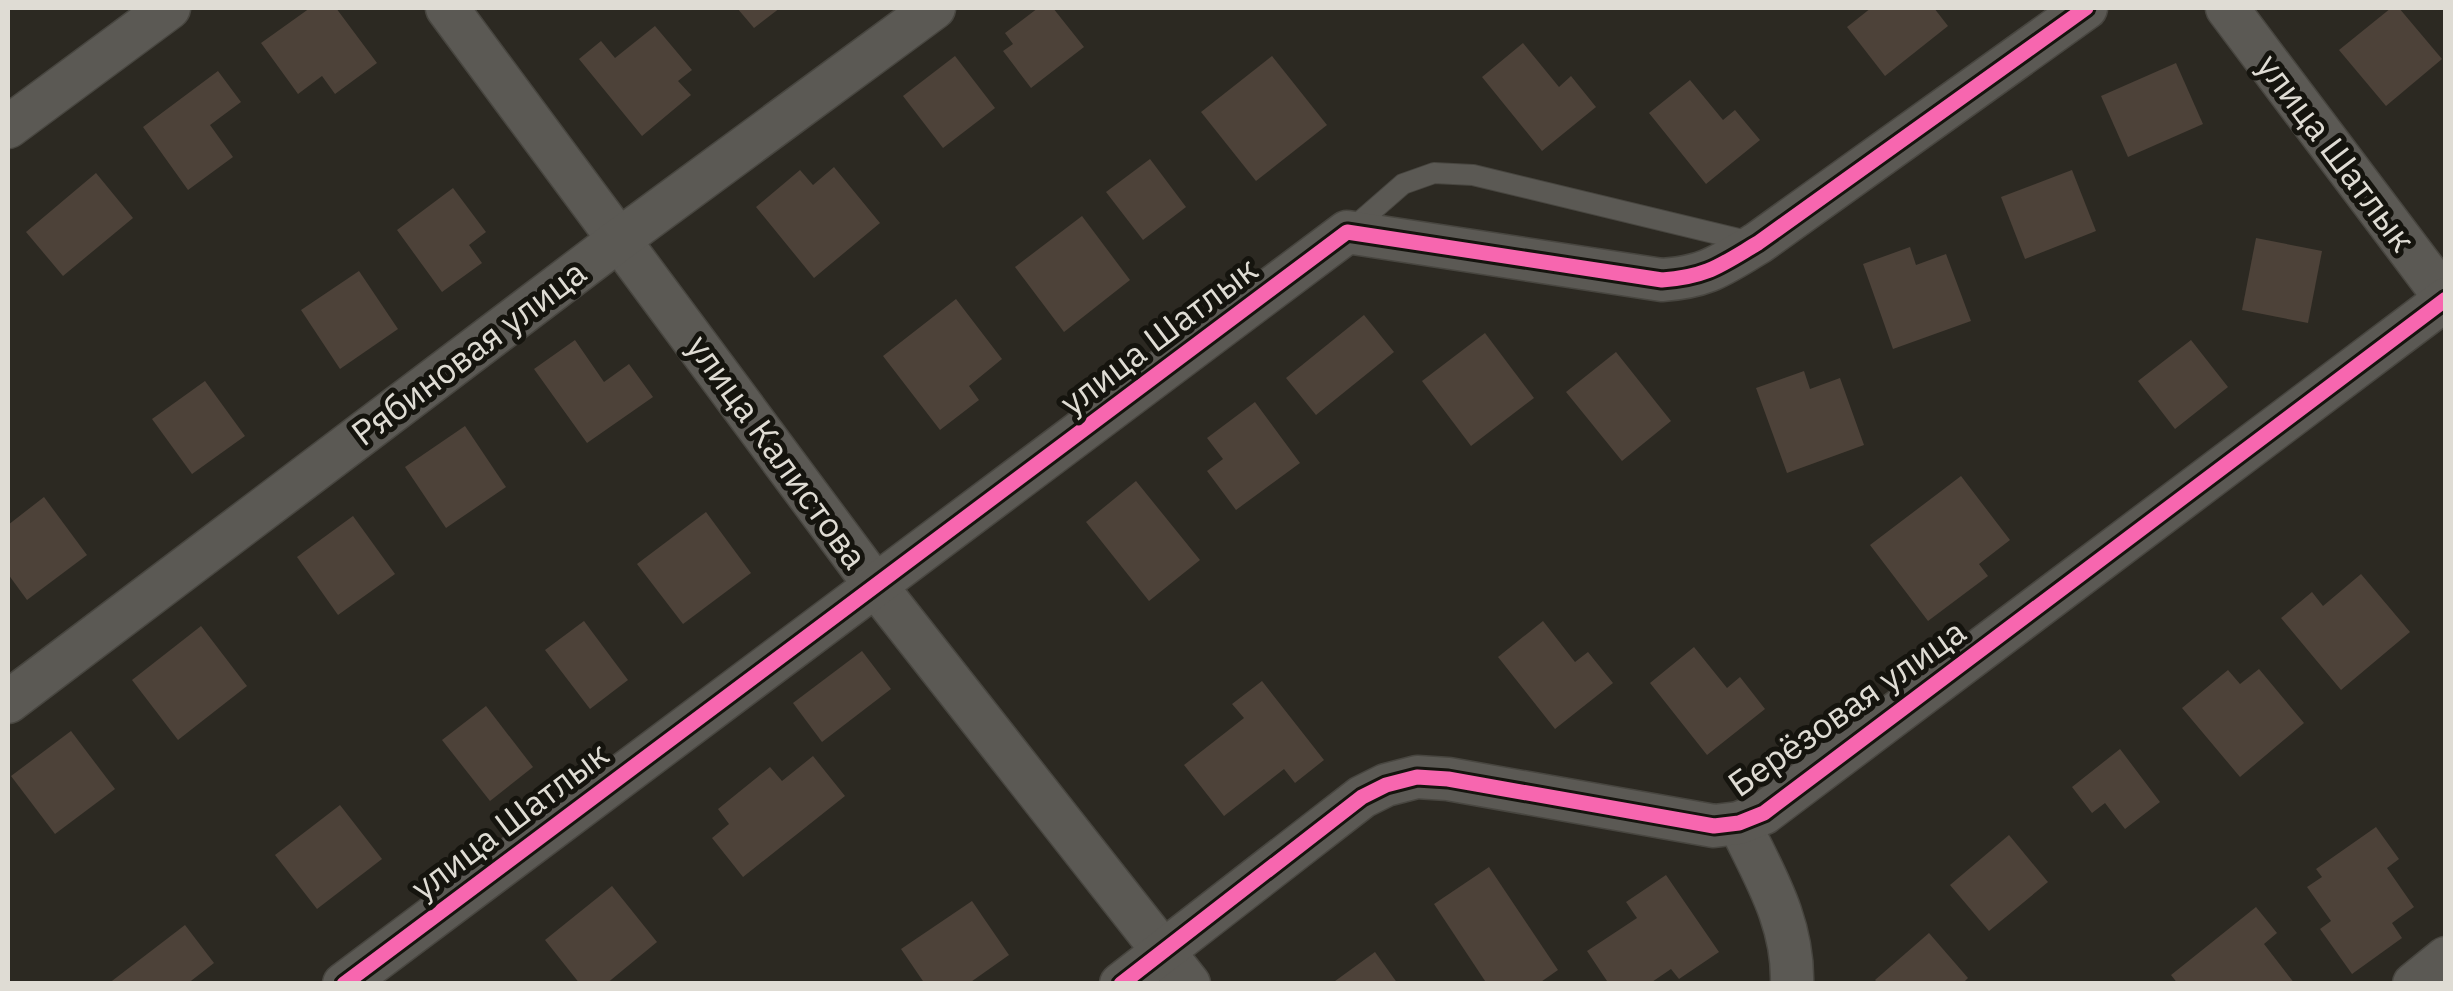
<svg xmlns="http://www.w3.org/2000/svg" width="2453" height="991" font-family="'IBM Plex Sans',sans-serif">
	<rect width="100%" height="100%" fill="#2c2922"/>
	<!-- building -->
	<g fill="#4d4239">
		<polygon points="310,8 336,8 377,63 335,94 322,76 298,94 261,43"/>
		<polygon points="737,8 780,8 754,28"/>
		<polygon points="1038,8 1053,8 1084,47 1031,88 1003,51 1013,44 1005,33"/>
		<polygon points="1871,8 1934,8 1948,26 1885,76 1847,27"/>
		<polygon points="2391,8 2399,8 2442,59 2386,106 2339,50"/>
		<polygon points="655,26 692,70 678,81 691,95 642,136 579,59 601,41 615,58"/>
		<polygon points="1523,43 1559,87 1571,76 1596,107 1542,151 1482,77"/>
		<polygon points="955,56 995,108 943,148 903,96"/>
		<polygon points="1272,56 1327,125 1256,181 1201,112"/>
		<polygon points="2176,63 2203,124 2128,157 2101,96"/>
		<polygon points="218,71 241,102 210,125 233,157 188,190 143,127"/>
		<polygon points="1690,80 1723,120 1735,110 1760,140 1706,184 1649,113"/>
		<polygon points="1150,159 1186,207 1143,240 1106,192"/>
		<polygon points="834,167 880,223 814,278 756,207 800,170 813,185"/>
		<polygon points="2072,170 2096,231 2025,259 2001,197"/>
		<polygon points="96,173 133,218 63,276 26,232"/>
		<polygon points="453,188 486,232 469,245 482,263 442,292 397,230"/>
		<polygon points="1082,216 1130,280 1064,332 1015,267"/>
		<polygon points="2256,238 2322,251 2308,323 2242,310"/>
		<polygon points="1910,247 1916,265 1946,254 1971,321 1893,349 1863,264"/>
		<polygon points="359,271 398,329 340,369 301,310"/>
		<polygon points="956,299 1002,359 969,386 979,400 940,430 883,356"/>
		<polygon points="1364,315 1394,352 1316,415 1286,378"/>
		<polygon points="1485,333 1534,398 1471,446 1422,381"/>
		<polygon points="575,340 604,382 629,364 653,397 587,443 534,369"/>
		<polygon points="2191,340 2228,387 2175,429 2138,381"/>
		<polygon points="1616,352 1671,421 1622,461 1566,392"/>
		<polygon points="1804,371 1810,389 1840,378 1864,445 1787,473 1756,388"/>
		<polygon points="205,381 245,436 192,474 152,419"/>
		<polygon points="1255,402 1300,463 1236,510 1207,471 1223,459 1207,438"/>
		<polygon points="465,426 506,487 446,528 405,467"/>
		<polygon points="1961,476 2010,540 1979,564 1988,576 1928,621 1870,545"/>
		<polygon points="1136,481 1200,560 1149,601 1086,522"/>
		<polygon points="44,497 87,555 27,600 8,574 8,525"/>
		<polygon points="706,512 751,573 683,624 637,564"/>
		<polygon points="353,516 395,574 338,615 297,557"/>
		<polygon points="2361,574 2410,632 2341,690 2281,618 2312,592 2323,606"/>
		<polygon points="584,621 628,680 590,709 545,650"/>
		<polygon points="1543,621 1575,662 1588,652 1613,683 1555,729 1498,657"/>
		<polygon points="201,626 247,686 178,740 132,680"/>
		<polygon points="1694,647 1727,688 1740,677 1765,709 1707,755 1650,683"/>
		<polygon points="862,651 891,689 822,742 793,703"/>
		<polygon points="2259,669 2304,723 2240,777 2182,708 2228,670 2240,684"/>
		<polygon points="1262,681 1324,760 1295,783 1284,769 1224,816 1184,765 1244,718 1232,704"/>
		<polygon points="486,706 533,767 490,801 442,740"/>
		<polygon points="71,731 115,789 55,834 11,776"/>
		<polygon points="2120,749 2160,802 2125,829 2105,803 2092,813 2072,787"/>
		<polygon points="813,756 845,796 743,877 712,838 729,824 718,809 770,767 782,781"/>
		<polygon points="340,805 382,859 317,909 275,855"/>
		<polygon points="2376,827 2399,859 2387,868 2414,907 2392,923 2402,938 2352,974 2320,929 2331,921 2307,887 2322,877 2316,869"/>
		<polygon points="2009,835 2048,882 1989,931 1950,885"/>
		<polygon points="1489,867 1558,970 1538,984 1487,984 1434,904"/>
		<polygon points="1666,875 1719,952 1679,979 1671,969 1649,984 1609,984 1587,951 1637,918 1626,902"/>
		<polygon points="612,886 657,942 606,984 580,984 545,940"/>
		<polygon points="972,901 1009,955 968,984 925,984 901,949"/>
		<polygon points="2256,907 2277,933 2264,944 2295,984 2178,984 2171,975"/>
		<polygon points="185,925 214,963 187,984 108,984"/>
		<polygon points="1929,933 1968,978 1962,984 1879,984 1875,980"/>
		<polygon points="1375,952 1398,984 1331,984"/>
	</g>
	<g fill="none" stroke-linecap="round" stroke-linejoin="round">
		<defs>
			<polyline id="lane" points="1348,232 1403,184 1434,173 1473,175 1751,242"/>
			<g id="street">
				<polyline points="447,8 875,585 1189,984"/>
				<polyline points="2227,8 2446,299"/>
				<polyline points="8,127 169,8"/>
				<polyline points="8,702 620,239 934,8"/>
				<path d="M1739,823c25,52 55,100 53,161"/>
				<path d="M344,984l1003,-752 315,48c45,-3 59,-15 96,-37l328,-235"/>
				<polyline points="1121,984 1362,797 1386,785 1417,777 1448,779 1714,826 1739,823 1764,813 2446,299"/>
				<polyline points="2414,984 2446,958"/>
			</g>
		</defs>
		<!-- lane casing -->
		<use href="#lane" stroke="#484640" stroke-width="22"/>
		<!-- street casing -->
		<use href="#street" stroke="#484640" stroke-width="45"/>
		<!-- lane -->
		<use href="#lane" stroke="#5b5954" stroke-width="20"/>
		<!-- street -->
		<use href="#street" stroke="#5b5954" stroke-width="42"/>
		<defs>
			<g id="cycleway">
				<path d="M344,984l1003,-752 315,48c45,-3 59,-15 96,-37l328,-235"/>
				<polyline points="1121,984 1362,797 1386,785 1417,777 1448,779 1714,826 1739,823 1764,813 2446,299"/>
			</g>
		</defs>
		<!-- cycleway casing -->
		<use href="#cycleway" stroke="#15140e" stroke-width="21"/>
		<!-- cycleway -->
		<use href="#cycleway" stroke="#f766af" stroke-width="15"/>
	</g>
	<g text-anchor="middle" stroke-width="10" stroke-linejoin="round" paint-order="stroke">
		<!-- street labels -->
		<g font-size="35" fill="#dfdcd4" stroke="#15140e">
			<text transform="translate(2336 153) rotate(53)" y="12">улица Шатлык</text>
			<text transform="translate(1159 336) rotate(-37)" y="12">улица Шатлык</text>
			<text transform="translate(469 353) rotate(-37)" y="12">Рябиновая улица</text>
			<text transform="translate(777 452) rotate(54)" y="12">улица Калистова</text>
			<text transform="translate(1847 708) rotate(-35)" y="12">Берёзовая улица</text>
			<text transform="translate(510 821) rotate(-37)" y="12">улица Шатлык</text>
		</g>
	</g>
	<!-- border -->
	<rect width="2453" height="991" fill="none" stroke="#dfdcd4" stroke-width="20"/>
</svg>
